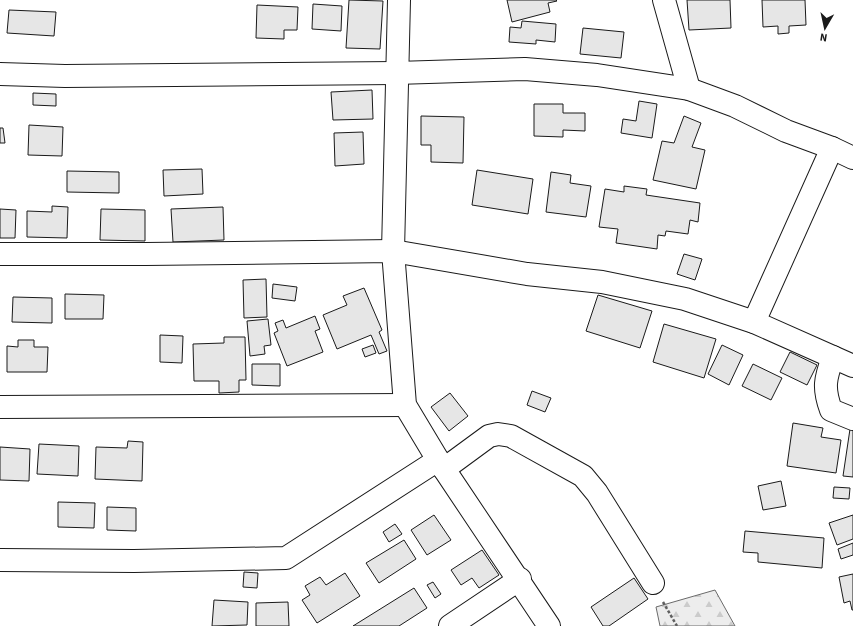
<svg xmlns="http://www.w3.org/2000/svg" width="853" height="626" font-family="'Source Sans 3',sans-serif">
	<defs>
		<pattern id="forest-firs" width="22" height="20" patternUnits="userSpaceOnUse"><rect width="22" height="20" fill="#ededed"/><path d="M5 1l3.5 6h-7zM16 11l3.5 6h-7z" fill="#cbcbcb"/></pattern>
	</defs>
	<rect width="100%" height="100%" fill="#fff"/>
	<!-- forest -->
	<polygon fill="url(#forest-firs)" stroke="#6a6a6a" points="715,590 735,626 660,626 656,607"/>
	<!-- building -->
	<g fill="#e6e6e6" stroke="#1a1a1a">
		<polygon points="349,0 383,1 380,49 346,48"/>
		<polygon points="507,0 556,0 557,1 548,3 550,12 512,22"/>
		<polygon points="687,0 730,0 731,28 689,30"/>
		<polygon points="762,0 805,0 806,25 789,26 789,33 778,34 778,26 763,27"/>
		<polygon points="313,4 342,6 341,31 312,29"/>
		<polygon points="257,5 298,7 297,30 284,30 284,39 256,38"/>
		<polygon points="9,10 56,12 54,36 7,33"/>
		<polygon points="522,21 556,24 555,42 536,40 536,44 509,42 510,27 521,28"/>
		<polygon points="583,28 624,32 621,58 580,54"/>
		<polygon points="372,90 373,119 333,120 331,92"/>
		<polygon points="33,93 56,94 56,106 33,105"/>
		<polygon points="639,101 657,104 652,138 621,133 623,119 636,121"/>
		<polygon points="534,104 563,104 563,113 585,113 585,131 563,130 563,137 534,136"/>
		<polygon points="421,116 464,117 463,163 431,162 431,145 421,145"/>
		<polygon points="684,116 701,123 692,147 705,150 696,189 653,180 662,141 674,143"/>
		<polygon points="29,125 63,127 62,156 28,155"/>
		<polygon points="0,128 3,128 5,143 0,143"/>
		<polygon points="363,132 364,164 335,166 334,133"/>
		<polygon points="202,169 203,194 164,196 163,170"/>
		<polygon points="477,170 533,179 528,214 472,205"/>
		<polygon points="67,171 119,172 119,193 67,192"/>
		<polygon points="551,172 571,175 570,183 591,186 586,217 546,212"/>
		<polygon points="624,186 647,189 646,195 700,203 698,222 690,220 688,234 666,231 665,236 658,235 657,249 616,243 618,229 599,227 605,189 624,192"/>
		<polygon points="52,206 68,207 67,238 27,237 27,211 52,212"/>
		<polygon points="223,207 224,240 173,242 171,209"/>
		<polygon points="0,209 16,210 15,238 0,238"/>
		<polygon points="101,209 145,210 145,241 100,240"/>
		<polygon points="684,254 702,259 695,280 677,274"/>
		<polygon points="266,279 267,317 244,318 243,280"/>
		<polygon points="273,284 297,287 295,301 272,298"/>
		<polygon points="364,288 382,330 379,332 387,351 379,354 371,335 337,349 323,315 347,305 343,296"/>
		<polygon points="65,294 104,295 103,319 65,319"/>
		<polygon points="598,295 652,311 640,348 586,331"/>
		<polygon points="13,297 52,298 52,323 12,322"/>
		<polygon points="315,316 320,329 315,331 323,352 287,366 274,333 278,331 275,323 283,320 286,328"/>
		<polygon points="268,319 271,345 264,346 265,354 250,356 247,321"/>
		<polygon points="664,324 716,339 704,378 653,362"/>
		<polygon points="160,335 183,336 182,363 160,362"/>
		<polygon points="224,337 245,337 246,380 239,380 239,392 219,393 219,381 194,381 193,344 224,343"/>
		<polygon points="18,340 34,340 34,347 48,347 47,372 7,372 7,346 18,347"/>
		<polygon points="373,345 376,353 365,357 362,349"/>
		<polygon points="722,345 743,355 729,385 708,374"/>
		<polygon points="790,352 817,365 807,385 780,372"/>
		<polygon points="252,364 280,364 280,386 252,385"/>
		<polygon points="753,364 782,378 771,400 742,386"/>
		<polygon points="532,391 551,398 545,412 527,405"/>
		<polygon points="450,393 468,416 449,431 431,407"/>
		<polygon points="793,423 823,428 821,437 841,440 836,473 787,466"/>
		<polygon points="850,429 853,429 853,477 843,476"/>
		<polygon points="128,441 143,442 142,481 95,479 96,447 127,448"/>
		<polygon points="39,444 79,446 78,476 37,474"/>
		<polygon points="0,447 30,449 29,481 0,480"/>
		<polygon points="781,481 786,506 763,510 758,486"/>
		<polygon points="834,487 850,488 849,499 833,498"/>
		<polygon points="58,502 95,503 94,528 58,527"/>
		<polygon points="107,507 136,508 136,531 107,530"/>
		<polygon points="434,515 451,540 427,555 411,530"/>
		<polygon points="853,515 853,539 837,545 829,523"/>
		<polygon points="395,524 402,534 389,542 383,532"/>
		<polygon points="745,531 824,538 822,568 758,562 758,553 743,552"/>
		<polygon points="404,540 416,559 379,583 366,563"/>
		<polygon points="853,543 853,555 841,559 838,549"/>
		<polygon points="482,550 499,575 479,588 472,578 461,585 451,570"/>
		<polygon points="244,572 258,573 257,588 243,587"/>
		<polygon points="345,573 360,596 317,623 302,600 310,595 305,586 320,577 326,585"/>
		<polygon points="853,574 853,610 852,610 850,601 844,603 839,577"/>
		<polygon points="634,578 648,599 609,626 603,626 591,607"/>
		<polygon points="433,582 441,594 435,598 427,585"/>
		<polygon points="414,588 427,608 399,626 353,626"/>
		<polygon points="214,600 248,602 247,625 212,626"/>
		<polygon points="288,602 289,626 256,626 256,603"/>
	</g>
	<g fill="none" stroke-linecap="round" stroke-linejoin="round">
		<defs>
			<g id="minor">
				<polyline points="399,0 393,251 405,405 438,460 549,626"/>
				<polyline points="664,0 689,89"/>
				<polyline points="0,74 65,76 396,73 525,69 597,75 689,89 735,106 786,131 832,148 853,158"/>
				<polyline points="0,254 146,254 393,251 527,274 602,282 685,299 754,322 853,366"/>
				<polyline points="754,322 832,148"/>
				<path d="M833,357c-8,22 -10,31 -2,53l22,9"/>
				<polyline points="0,407 405,405"/>
				<polyline points="444,469 489,436 498,434 511,436 583,476 597,493 653,583"/>
				<polyline points="0,560 134,561 286,558 438,460"/>
				<polyline points="450,626 520,579"/>
			</g>
		</defs>
		<!-- minor casing -->
		<use href="#minor" stroke="#1a1a1a" stroke-width="24"/>
		<!-- path -->
		<polyline stroke="#5f5f5f" stroke-width="2.5" stroke-dasharray="3 2" stroke-linecap="butt" points="663,602 677,626"/>
		<!-- minor -->
		<use href="#minor" stroke="#fff" stroke-width="22"/>
	</g>
	<!-- north arrow -->
	<g transform="translate(825 28) rotate(189)" stroke="#ffffff" stroke-width="3" paint-order="stroke">
	<path d="M0-3L7 15L0 10L-7 15Z" fill="#1a1a1a"/>
	<text y="-6" font-size="11" font-weight="bold" text-anchor="middle" fill="#1a1a1a">N</text>
	</g>
</svg>
